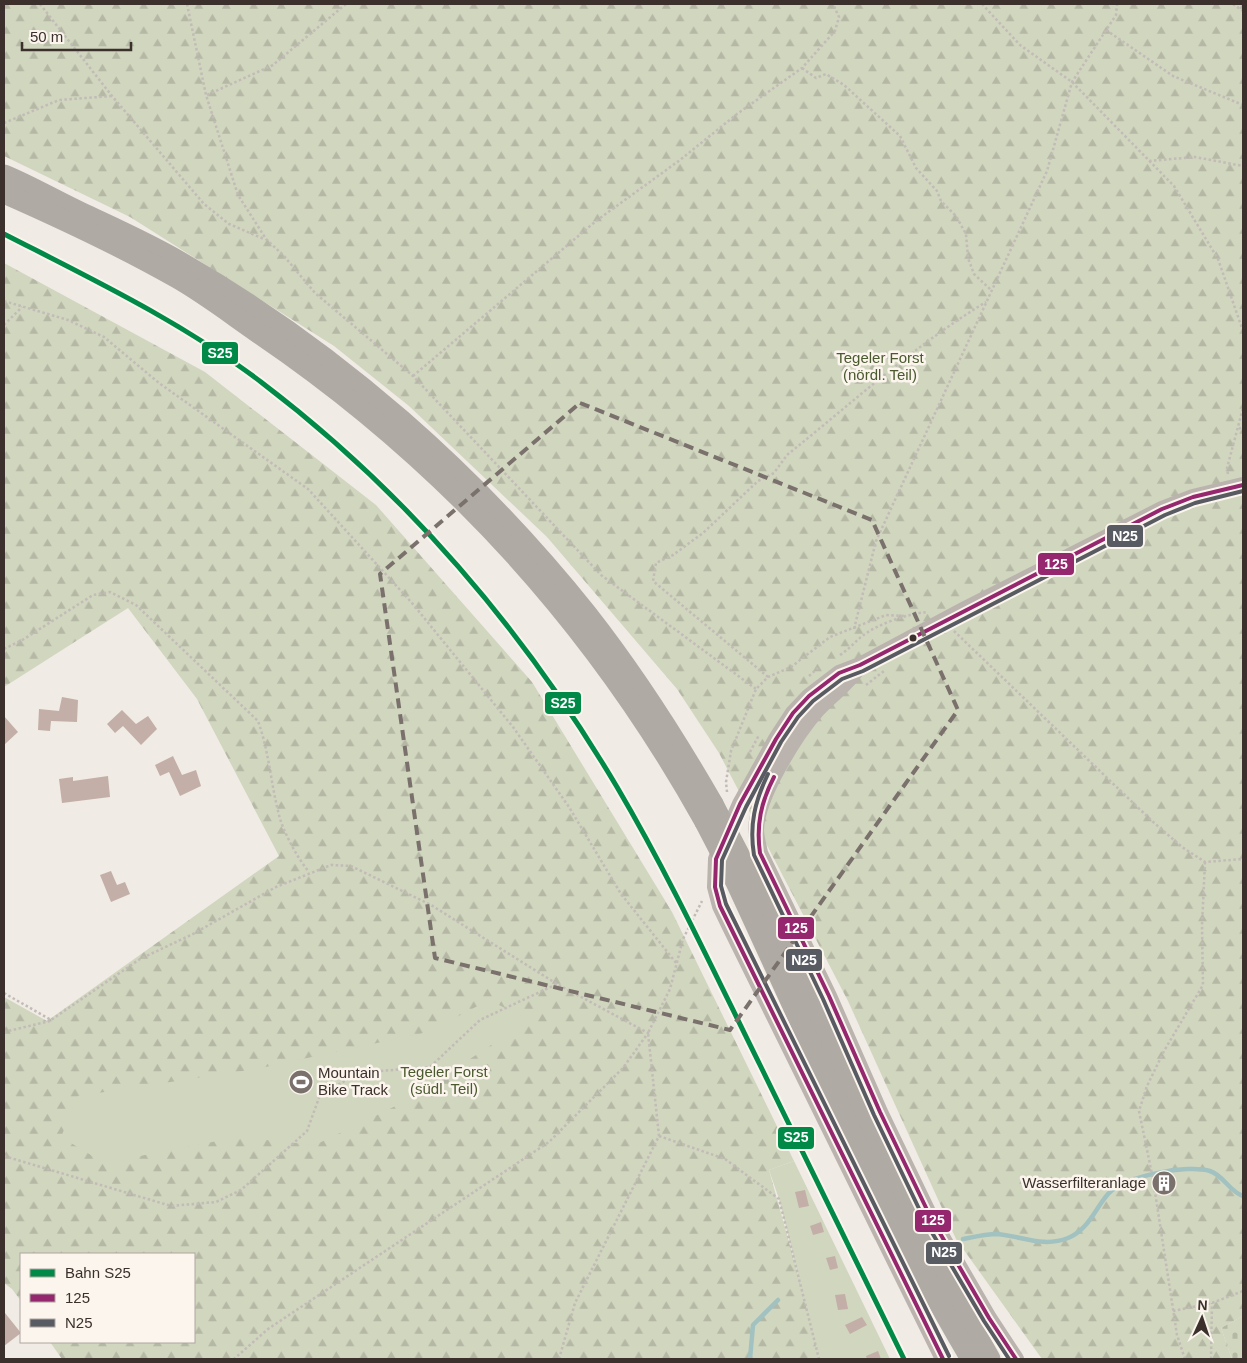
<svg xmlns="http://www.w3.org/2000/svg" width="1247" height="1363" font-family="Helvetica,sans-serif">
	<defs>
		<pattern id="forest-firs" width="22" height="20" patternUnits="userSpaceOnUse" patternTransform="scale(1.25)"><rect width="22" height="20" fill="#d1d6bf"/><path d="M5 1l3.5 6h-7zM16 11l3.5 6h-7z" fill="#b4b8a4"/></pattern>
		<pattern id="cemetery-stones" width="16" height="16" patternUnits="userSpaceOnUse" patternTransform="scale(1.25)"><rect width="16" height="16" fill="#d1d6bf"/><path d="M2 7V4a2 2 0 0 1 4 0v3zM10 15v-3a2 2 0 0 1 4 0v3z" fill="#b4b8a4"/></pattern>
	</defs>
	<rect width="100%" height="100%" fill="#f0ebe5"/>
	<!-- forest -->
	<g fill="url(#forest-firs)">
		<polygon points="4,4 1243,4 1243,1316 1221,1328 1232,1359 1042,1359 956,1239 848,1001 719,753 677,689 547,537 409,406 334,346 130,217 4,156"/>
		<polygon points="4,263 205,372 376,505 532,682 672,912 794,1161 769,1170 815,1336 819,1359 62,1359 50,1342 194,1342 194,1254 21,1254 21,1301 12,1289 4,1283 4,997 47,1021 279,856 197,699 128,608 4,687"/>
	</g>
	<!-- cemetery -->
	<polygon fill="url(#cemetery-stones)" points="1243,1316 1243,1359 1232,1359 1221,1328"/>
	<!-- garden -->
	<g fill="#d1d6bf">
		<polygon points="489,1000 529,1020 408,1100 315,1145 238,1137 104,1163 61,1137 78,1096 256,1069 428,1032"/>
		<polygon points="794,1161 890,1359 819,1359 779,1199 769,1170"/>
	</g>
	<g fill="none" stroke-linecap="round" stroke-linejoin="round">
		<!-- stream -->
		<g stroke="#a1c2c1" stroke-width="4.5">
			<path d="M963,1239c10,-2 23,-5 34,-5 25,2 46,14 71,4 20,-8 27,-29 40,-44 16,-18 80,-30 102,-23 13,4 20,21 33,25"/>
			<polyline points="750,1359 753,1325 778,1300"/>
		</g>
	</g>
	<!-- building -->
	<g fill="#c3afa7">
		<polygon points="62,697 78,700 77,722 51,721 50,731 38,730 39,709 59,711"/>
		<polygon points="122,710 136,724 148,716 157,729 141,745 123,726 115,733 107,724"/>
		<polygon points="4,716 18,732 4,745"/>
		<polygon points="173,756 182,775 196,770 201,786 180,796 169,772 160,776 155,765"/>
		<polygon points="108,776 110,797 62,803 59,779 73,777 73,781"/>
		<polygon points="111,871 117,885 125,882 130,894 111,902 100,875"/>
		<polygon points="1168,1177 1170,1187 1161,1190 1158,1179"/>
		<polygon points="805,1190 809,1206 799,1208 795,1192"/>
		<polygon points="821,1222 824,1232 813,1235 810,1226"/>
		<polygon points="835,1256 838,1268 830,1270 826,1258"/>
		<polygon points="845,1294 848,1309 838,1310 835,1295"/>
		<polygon points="5,1313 21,1333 4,1346 4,1314"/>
		<polygon points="862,1317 867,1325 850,1334 845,1325"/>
		<polygon points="878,1351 881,1359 867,1359 866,1356"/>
	</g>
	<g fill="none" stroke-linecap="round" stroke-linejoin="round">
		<!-- path -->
		<g stroke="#c2bbb6" stroke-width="2.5" stroke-dasharray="2.5 2.5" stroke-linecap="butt">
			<polyline points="40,4 112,96 204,204 229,224 264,239"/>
			<polyline points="187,4 206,95 238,195 266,239 284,256 315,293 413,376 601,575 756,689"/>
			<polyline points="982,4 1020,45 1072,82 1174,186 1218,259 1243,331"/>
			<polyline points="1233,4 1243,11"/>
			<polyline points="1106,30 1173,76 1243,105"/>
			<polyline points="802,68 816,78 826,74 844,85 900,136 916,168 937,191 941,201 956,216 966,234 968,258 974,274 992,291"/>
			<polyline points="207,95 273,65 346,4"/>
			<polyline points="4,123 59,100 112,96"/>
			<polyline points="1149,161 1195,157 1243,166"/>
			<polyline points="4,301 68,320 104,337 159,383 308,489 412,603 513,727 569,807 621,894 677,964"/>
			<polyline points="4,325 22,307"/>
			<polyline points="413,376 596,221 680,160 737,114 802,68 835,31 839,17 833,4"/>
			<polyline points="1239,429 1243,426"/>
			<polyline points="1228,474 1227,468 1243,408"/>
			<polyline points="854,629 876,541 1047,171 1072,82 1116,15 1117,4"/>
			<polyline points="954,631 1152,821 1182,847 1205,862 1243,859"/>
			<path d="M4,649l20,-10 69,-44 17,-3 26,13 122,116c12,33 13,68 23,101 7,18 16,35 28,50"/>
			<path d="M840,655c8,-5 14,-12 21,-18 16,-13 46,-23 66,-25"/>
			<polyline points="809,676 818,668"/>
			<path d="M768,677l-115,-96 3,-18 17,-8 30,-22 55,-52 16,-8 13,-18c65,-52 128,-110 199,-153"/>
			<polyline points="866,685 884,671"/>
			<polyline points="750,752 759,735"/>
			<polyline points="727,792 726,782 731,751 756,689 768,677 791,667 830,637 886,615 904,616"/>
			<polyline points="4,993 51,1020 140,959 193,934 276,887 331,865 351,866 431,905 557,984 648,1033 623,1068 549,1142 268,1329 234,1359"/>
			<polyline points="4,1032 50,1021"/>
			<polyline points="659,1136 725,1159 779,1199 819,1359"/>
			<polyline points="4,1156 171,1206 216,1202 241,1190 307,1131 320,1095 348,1079 380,1071 430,1067 480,1020 557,984"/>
			<polyline points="1173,1311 1212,1303 1243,1291"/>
			<polyline points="559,1359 575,1303 659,1136 648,1033 670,989 683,939 702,901"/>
			<polyline points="1185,1359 1177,1335 1153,1179 1139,1111 1147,1086 1164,1051 1203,985 1202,925 1205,862"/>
			<polyline points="1211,1359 1212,1303"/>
		</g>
		<!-- secondary -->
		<g stroke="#bab3ae" stroke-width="16">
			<path d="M860,665c-11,18 -28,29 -42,44 -23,26 -61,87 -62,121 0,8 3,16 4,23l69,143 51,116 50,104 59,102 27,41"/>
			<polyline points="943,1359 730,927 720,906 715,887 716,859 740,804 776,739 793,713 809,696 839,673 860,665 965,609 1162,509 1193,497 1243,485"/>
		</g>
		<!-- highway -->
		<g stroke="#afaaa4" stroke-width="21">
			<path d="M4,175c27,11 52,26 78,38 34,16 68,31 100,50 155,89 294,212 405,351 47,60 88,124 126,190"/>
			<path d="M4,193c59,26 117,53 173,85 28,16 54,36 80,54 189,128 337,290 448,490"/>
			<polyline points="743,862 892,1178 926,1245 990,1359"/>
			<path d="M735,880c75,161 145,326 236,479"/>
		</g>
		<!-- highway-bridge -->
		<g stroke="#afaaa4" stroke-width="21">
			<polyline points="713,804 743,862"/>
			<polyline points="705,822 735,880"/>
		</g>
		<defs>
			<g id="bus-1">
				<path d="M774,777c-13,25 -18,48 -14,76l69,143 51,116 50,104 59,102 27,41"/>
				<polyline points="943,1359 720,906 715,887 716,859 740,804 776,739 793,713 809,696 839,673 860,665 1162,509 1193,497 1243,485"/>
			</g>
			<g id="bus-2">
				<path d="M768,774c-13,27 -19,51 -14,81l69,144 51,116 50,104 60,102 25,38"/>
				<polyline points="949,1356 726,904 721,886 722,860 746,807 781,742 798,717 813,701 842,679 863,671 1165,515 1195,503 1243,491"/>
			</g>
		</defs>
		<!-- bus-1 casing -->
		<use href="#bus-1" stroke="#fbf5ee" stroke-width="8"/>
		<!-- bus-2 casing -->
		<use href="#bus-2" stroke="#fbf5ee" stroke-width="8"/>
		<!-- bus-1 -->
		<use href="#bus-1" stroke="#95276e" stroke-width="4"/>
		<!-- bus-2 -->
		<use href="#bus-2" stroke="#595b62" stroke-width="4"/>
		<defs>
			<path id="rail-1" d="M4,234c88,45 178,88 257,148 145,110 264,250 356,405 53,90 97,185 143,278 48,98 96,196 144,294"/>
		</defs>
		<!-- rail-1 casing -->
		<use href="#rail-1" stroke="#fbf5ee" stroke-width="9"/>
		<!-- rail-1 -->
		<use href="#rail-1" stroke="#018a47" stroke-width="5"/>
	</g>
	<!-- marked area -->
	<path fill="none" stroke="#7a716c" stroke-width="4" stroke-dasharray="10 6" stroke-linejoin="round" d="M580,403l292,117 86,190 -228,320 -295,-72 -55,-384z"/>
	<!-- icons -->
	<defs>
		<symbol id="stadium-disc" viewBox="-11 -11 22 22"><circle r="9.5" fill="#7a716c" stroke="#fbf5ee"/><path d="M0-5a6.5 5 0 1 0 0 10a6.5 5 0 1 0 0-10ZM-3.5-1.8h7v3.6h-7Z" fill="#fff"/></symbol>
		<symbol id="building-disc" viewBox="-11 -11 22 22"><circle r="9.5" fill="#7a716c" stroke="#fbf5ee"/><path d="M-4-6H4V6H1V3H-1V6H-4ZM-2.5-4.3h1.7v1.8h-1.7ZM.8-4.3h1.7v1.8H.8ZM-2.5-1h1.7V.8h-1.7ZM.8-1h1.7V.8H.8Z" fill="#fff"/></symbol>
	</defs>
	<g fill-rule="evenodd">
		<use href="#stadium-disc" x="287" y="1068" width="28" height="28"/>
		<use href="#building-disc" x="1150" y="1169" width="28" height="28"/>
	</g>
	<!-- markers -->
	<circle fill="#3b302b" stroke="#fbf5ee" stroke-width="2" cx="913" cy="638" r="4.5"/>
	<g text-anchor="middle" stroke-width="5" stroke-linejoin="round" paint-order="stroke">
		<!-- park labels -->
		<g font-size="15" fill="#4a5a2e" stroke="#fbf5ee">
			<text x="880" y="363">Tegeler Forst<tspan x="880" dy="17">(nördl. Teil)</tspan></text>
			<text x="444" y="1077">Tegeler Forst<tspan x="444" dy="17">(südl. Teil)</tspan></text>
		</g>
		<!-- poi labels -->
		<g font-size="15" fill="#3b302b" stroke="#fbf5ee" text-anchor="start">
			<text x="318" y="1078">Mountain<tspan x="318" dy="17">Bike Track</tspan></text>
			<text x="1146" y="1188" text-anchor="end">Wasserfilteranlage</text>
		</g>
	</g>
	<g stroke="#fbf5ee" stroke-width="2">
		<rect x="201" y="341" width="38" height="24" rx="5" fill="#018a47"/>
		<rect x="1106" y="524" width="38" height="24" rx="5" fill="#595b62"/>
		<rect x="1037" y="552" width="38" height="24" rx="5" fill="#95276e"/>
		<rect x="544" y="691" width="38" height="24" rx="5" fill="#018a47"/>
		<rect x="777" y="916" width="38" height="24" rx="5" fill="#95276e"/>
		<rect x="785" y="948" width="38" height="24" rx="5" fill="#595b62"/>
		<rect x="777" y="1126" width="38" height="24" rx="5" fill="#018a47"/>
		<rect x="914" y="1209" width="38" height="24" rx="5" fill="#95276e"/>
		<rect x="925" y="1241" width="38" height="24" rx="5" fill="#595b62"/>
	</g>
	<g font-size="14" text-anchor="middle" font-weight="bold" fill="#fff">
		<text x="220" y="358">S25</text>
		<text x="1125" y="541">N25</text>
		<text x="1056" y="569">125</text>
		<text x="563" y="708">S25</text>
		<text x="796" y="933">125</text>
		<text x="804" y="965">N25</text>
		<text x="796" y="1142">S25</text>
		<text x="933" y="1225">125</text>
		<text x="944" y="1257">N25</text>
	</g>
	<!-- border -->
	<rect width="1247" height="1363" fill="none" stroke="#3b302b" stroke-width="10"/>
	<!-- legend -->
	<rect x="20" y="1253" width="175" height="90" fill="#fbf5ee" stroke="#aea6a0"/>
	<rect x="30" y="1269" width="25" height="8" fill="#018a47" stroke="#aea6a0"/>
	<text x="65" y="1278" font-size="15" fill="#3b302b">Bahn S25</text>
	<rect x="30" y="1294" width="25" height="8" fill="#95276e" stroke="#aea6a0"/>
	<text x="65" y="1303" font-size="15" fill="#3b302b">125</text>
	<rect x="30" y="1319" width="25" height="8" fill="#595b62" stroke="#aea6a0"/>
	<text x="65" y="1328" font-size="15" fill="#3b302b">N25</text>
	<!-- north arrow -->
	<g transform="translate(1202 1318) rotate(3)" stroke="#fbf5ee" stroke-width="4" paint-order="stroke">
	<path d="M0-4L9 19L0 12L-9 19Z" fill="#3b302b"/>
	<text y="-8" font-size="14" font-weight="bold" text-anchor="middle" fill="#3b302b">N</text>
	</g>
	<!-- scale -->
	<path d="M22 42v8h109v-8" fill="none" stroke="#3b302b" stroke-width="2.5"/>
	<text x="30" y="42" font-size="15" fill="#3b302b" stroke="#fbf5ee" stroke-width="4" paint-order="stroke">50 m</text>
</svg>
